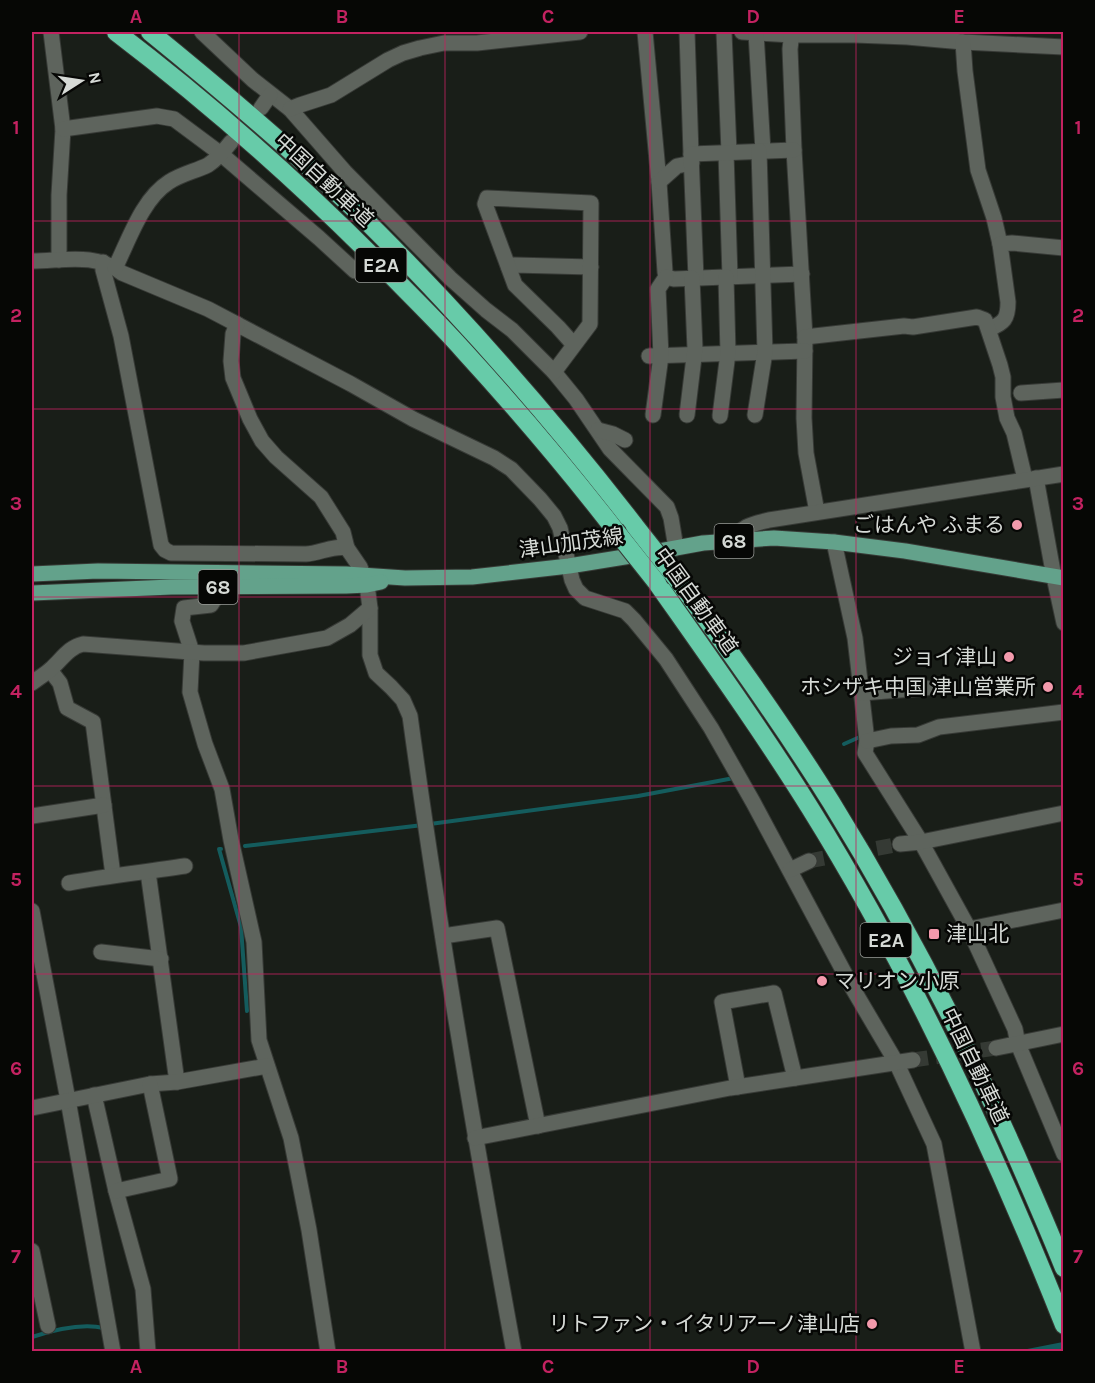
<svg xmlns="http://www.w3.org/2000/svg" width="1095" height="1383" font-family="Karla,'Noto Sans JP',sans-serif">
	<rect width="100%" height="100%" fill="#191e18"/>
	<!-- water -->
	<polygon fill="#145c5d" points="1063,1342 1063,1350 1057,1352 1017,1351"/>
	<g fill="none" stroke-linecap="round" stroke-linejoin="round">
		<!-- stream -->
		<g stroke="#145c5d" stroke-width="4">
			<polyline points="844,744 862,736"/>
			<polyline points="430,824 638,796 734,778"/>
			<polyline points="245,846 423,825"/>
			<polyline points="221,849 219,849 241,927 247,1011"/>
			<path d="M32,1337c21,-7 50,-14 72,-9"/>
		</g>
		<!-- minor-tunnel -->
		<g stroke="#353a34" stroke-width="15" stroke-dasharray="15 8" stroke-linecap="butt">
			<polyline points="809,861 900,844"/>
			<polyline points="913,1060 996,1048"/>
		</g>
		<defs>
			<g id="minor">
				<polyline points="51,32 63,129 59,195 59,260"/>
				<polyline points="202,32 253,80 290,109 345,172 450,278 486,310 512,330 554,372 576,399 610,449 667,507 671,518 676,548"/>
				<polyline points="645,32 659,182 665,272 666,277 674,279 802,274"/>
				<polyline points="687,32 691,154"/>
				<polyline points="724,32 729,152"/>
				<polyline points="742,32 792,35 855,35 907,37 963,42 1064,47"/>
				<polyline points="792,32 790,49 794,150 805,337 804,418 806,453 817,512"/>
				<polyline points="756,33 763,151"/>
				<polyline points="963,42 965,71 978,170 994,218 1000,244"/>
				<polyline points="261,108 270,95"/>
				<polyline points="290,109 300,105 331,95 388,60 403,53 420,48 444,43 477,43 580,32"/>
				<polyline points="63,129 157,116 174,119 221,154 319,238 355,271"/>
				<polyline points="726,153 730,277"/>
				<polyline points="659,182 677,166 692,163"/>
				<path d="M32,261c31,0 63,-9 90,12l86,36 143,75 62,35 81,39 17,11 29,30 14,17 6,12 12,52 4,9 9,9 40,13 9,9 32,39 45,69 42,74 100,187 43,73 38,82 39,208"/>
				<path d="M103,262v8l18,66 40,209 4,5 6,3 135,1c14,-1 28,-9 41,-6"/>
				<path d="M115,268c14,-28 27,-69 54,-86 12,-8 27,-11 39,-17 9,-6 16,-14 23,-23"/>
				<polyline points="509,268 514,265 591,267"/>
				<polyline points="696,278 691,154 794,150"/>
				<path d="M237,324l-4,10 -2,27 2,17 17,41 12,22 14,16 45,40 22,35 4,16 13,19 7,18 3,23v47l6,18 15,14 12,13 7,16c29,213 65,424 104,636"/>
				<path d="M989,329c15,-6 19,-10 19,-27l-8,-58 12,-1 52,5"/>
				<polyline points="805,337 904,326 913,327 977,317 985,320 1000,365 1003,377 1003,397 1007,418 1014,433 1025,479"/>
				<polyline points="649,356 805,351"/>
				<polyline points="554,372 590,324 591,203 487,198 485,204 515,285 558,327 574,345"/>
				<polyline points="1021,393 1064,390"/>
				<polyline points="653,415 661,356 658,289 666,277"/>
				<polyline points="687,415 695,349 692,278"/>
				<polyline points="755,415 765,352 759,151"/>
				<polyline points="720,416 728,353 726,277"/>
				<polyline points="598,430 613,434 625,440"/>
				<polyline points="1036,478 1054,577 1064,623"/>
				<path d="M736,540c5,-15 18,-16 33,-20l295,-46"/>
				<polyline points="834,542 855,638 867,741 865,753 921,842 969,929 1015,1029 1018,1044 1064,1154"/>
				<polyline points="216,587 214,600 211,605 184,608 182,621 192,652 190,692 205,744 222,789 231,840 254,942 259,1040 291,1138 309,1230 328,1352"/>
				<polyline points="50,670 60,683 67,708 93,722 113,875"/>
				<path d="M32,683c6,-5 14,-9 20,-15 10,-9 17,-21 31,-24l121,9h40l83,-15 23,-13 20,-17"/>
				<polyline points="861,693 926,688"/>
				<polyline points="867,741 891,736 918,735 939,727 1064,712"/>
				<polyline points="32,816 104,805"/>
				<polyline points="900,844 921,842 1064,813"/>
				<polyline points="790,870 809,861"/>
				<polyline points="148,872 177,1082"/>
				<path d="M69,883c38,-7 77,-11 116,-17"/>
				<polyline points="32,911 68,1100 113,1352"/>
				<polyline points="969,929 1064,910"/>
				<polyline points="443,936 497,928 538,1126"/>
				<polyline points="101,952 161,959"/>
				<polyline points="996,1048 1064,1034"/>
				<polyline points="738,1087 722,1002 774,993 795,1078"/>
				<polyline points="94,1095 116,1191 143,1289 148,1352"/>
				<polyline points="32,1108 150,1084 177,1082 267,1066"/>
				<polyline points="475,1138 730,1088 913,1060"/>
				<polyline points="116,1191 170,1179 150,1084"/>
				<polyline points="32,1251 48,1326"/>
			</g>
			<g id="major">
				<polyline points="32,574 98,571 346,574 405,578 472,577 569,566 643,554 703,543 774,538 834,542 905,551 1064,578"/>
				<polyline points="32,593 171,587 346,586 367,585 381,582"/>
			</g>
			<g id="highway">
				<path d="M116,32c96,73 187,154 272,240 25,26 51,51 75,78 53,58 104,118 152,180"/>
				<path d="M150,32c69,56 137,114 202,175 31,30 62,62 92,94 67,72 131,147 191,225"/>
				<path d="M676,578c54,73 107,147 155,224 70,113 131,231 185,353 16,37 33,75 48,113"/>
				<path d="M657,583c52,74 105,148 153,225 102,164 183,338 254,517"/>
			</g>
		</defs>
		<!-- minor casing -->
		<use href="#minor" stroke="#373a36" stroke-width="17"/>
		<!-- major casing -->
		<use href="#major" stroke="#373a36" stroke-width="17"/>
		<!-- highway casing -->
		<use href="#highway" stroke="#373a36" stroke-width="20"/>
		<!-- minor -->
		<use href="#minor" stroke="#5e645d" stroke-width="15"/>
		<!-- major -->
		<use href="#major" stroke="#63a28b" stroke-width="15"/>
		<!-- highway -->
		<use href="#highway" stroke="#67cba9" stroke-width="18"/>
		<defs>
			<g id="highway-bridge">
				<polyline points="635,526 676,578"/>
				<polyline points="615,530 657,583"/>
			</g>
		</defs>
		<!-- highway-bridge casing -->
		<use href="#highway-bridge" stroke="#373a36" stroke-width="20" stroke-linecap="butt"/>
		<!-- highway-bridge -->
		<use href="#highway-bridge" stroke="#67cba9" stroke-width="18"/>
	</g>
	<!-- grid -->
	<path fill="none" stroke="#c32261" stroke-width="1.5" stroke-opacity="0.55" d="M239,32v1320M445,32v1320M650,32v1320M856,32v1320M32,221h1032M32,409h1032M32,597h1032M32,786h1032M32,974h1032M32,1162h1032"/>
	<!-- markers -->
	<g fill="#f39aac" stroke="#060705" stroke-width="2">
		<circle cx="1017" cy="525" r="6"/>
		<circle cx="1009" cy="657" r="6"/>
		<circle cx="1048" cy="687" r="6"/>
		<rect x="928" y="928" width="12" height="12" rx="3"/>
		<circle cx="822" cy="981" r="6"/>
		<circle cx="872" cy="1324" r="6"/>
	</g>
	<g text-anchor="middle" stroke-width="5" stroke-linejoin="round" paint-order="stroke">
		<!-- shield labels -->
		<g fill="#060705" stroke="#989b97" stroke-width="1.5">
			<rect x="355.5" y="248" width="51" height="34" rx="4.5"/>
			<rect x="714.5" y="524" width="39" height="34" rx="4.5"/>
			<rect x="198.5" y="570" width="39" height="34" rx="4.5"/>
			<rect x="860.5" y="923" width="51" height="34" rx="4.5"/>
		</g>
		<g font-size="20" font-weight="bold" fill="#d6dad6">
			<text x="381" y="272">E2A</text>
			<text x="734" y="548">68</text>
			<text x="218" y="594">68</text>
			<text x="886" y="947">E2A</text>
		</g>
		<!-- street labels -->
		<g font-size="21" fill="#d6dad6" stroke="#060705">
			<text transform="translate(324 180) rotate(43)" y="7">中国自動車道</text>
			<text transform="translate(571 543) rotate(-8)" y="7">津山加茂線</text>
			<text transform="translate(696 601) rotate(54)" y="7">中国自動車道</text>
			<text transform="translate(975 1066) rotate(64)" y="7">中国自動車道</text>
		</g>
		<!-- poi labels -->
		<g font-size="21" fill="#d6dad6" stroke="#060705" text-anchor="end">
			<text x="1005" y="532">ごはんや ふまる</text>
			<text x="997" y="664">ジョイ津山</text>
			<text x="1036" y="694">ホシザキ中国 津山営業所</text>
			<text x="946" y="941" text-anchor="start">津山北</text>
			<text x="834" y="988" text-anchor="start">マリオン小原</text>
			<text x="860" y="1331">リトファン・イタリアーノ津山店</text>
		</g>
	</g>
	<!-- border -->
	<rect width="1095" height="1383" fill="none" stroke="#060705" stroke-width="66"/>
	<!-- north arrow -->
	<g transform="translate(81 81) rotate(78)" stroke="#060705" stroke-width="4.5" paint-order="stroke">
	<path d="M0-4.5L10 22L0 15L-10 22Z" fill="#d6dad6"/>
	<text y="-9" font-size="16" font-weight="bold" text-anchor="middle" fill="#d6dad6">N</text>
	</g>
	<rect x="33" y="33" width="1029" height="1317" fill="none" stroke="#c32261" stroke-width="2"/>
	<g font-size="20" text-anchor="middle" font-weight="bold" fill="#c32261">
		<text x="136" y="23">A</text>
		<text x="342" y="23">B</text>
		<text x="548" y="23">C</text>
		<text x="753" y="23">D</text>
		<text x="959" y="23">E</text>
		<text x="16" y="134">1</text>
		<text x="1078" y="134">1</text>
		<text x="16" y="322">2</text>
		<text x="1078" y="322">2</text>
		<text x="16" y="510">3</text>
		<text x="1078" y="510">3</text>
		<text x="16" y="698">4</text>
		<text x="1078" y="698">4</text>
		<text x="16" y="886">5</text>
		<text x="1078" y="886">5</text>
		<text x="16" y="1075">6</text>
		<text x="1078" y="1075">6</text>
		<text x="16" y="1263">7</text>
		<text x="1078" y="1263">7</text>
		<text x="136" y="1373">A</text>
		<text x="342" y="1373">B</text>
		<text x="548" y="1373">C</text>
		<text x="753" y="1373">D</text>
		<text x="959" y="1373">E</text>
	</g>
</svg>
